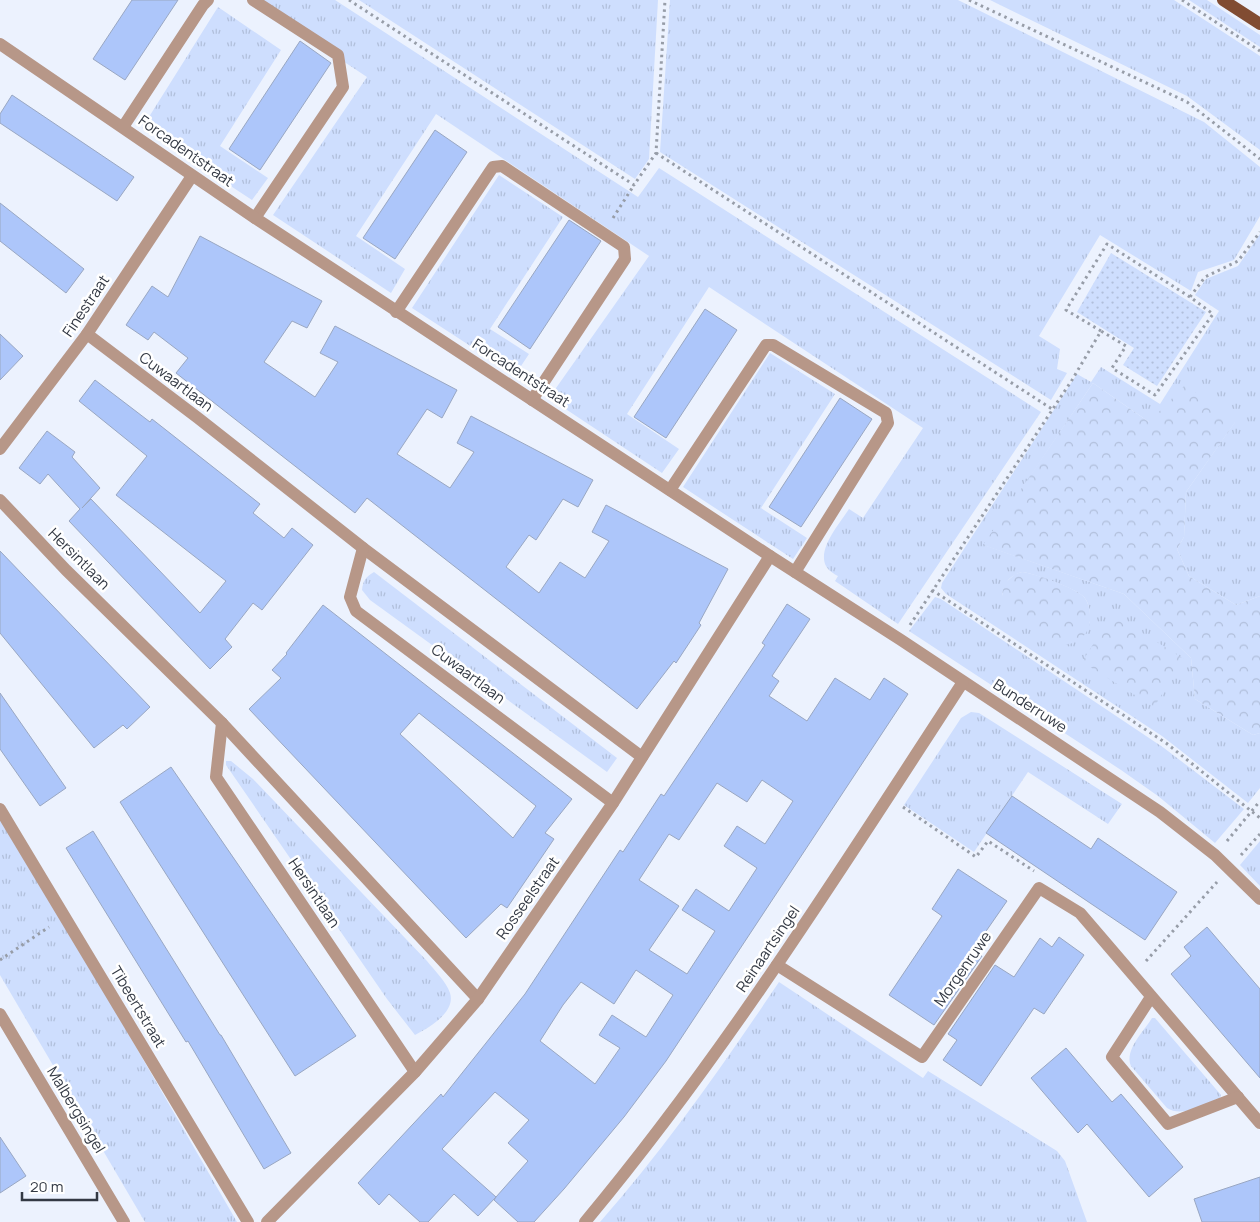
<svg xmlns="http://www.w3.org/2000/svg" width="1260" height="1222" font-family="Manrope,sans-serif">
	<defs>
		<pattern id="grass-tufts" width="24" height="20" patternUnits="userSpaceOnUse" patternTransform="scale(1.25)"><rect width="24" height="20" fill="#cedefe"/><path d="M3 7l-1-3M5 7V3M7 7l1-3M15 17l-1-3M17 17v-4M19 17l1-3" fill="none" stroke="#b1bfdb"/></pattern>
		<pattern id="forest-crowns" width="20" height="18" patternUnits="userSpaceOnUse" patternTransform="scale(1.25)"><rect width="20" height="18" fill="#cedefe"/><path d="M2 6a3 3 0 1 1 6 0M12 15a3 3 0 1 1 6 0" fill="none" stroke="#b1bfdb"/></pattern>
		<pattern id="garden-dots" width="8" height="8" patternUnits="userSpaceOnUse" patternTransform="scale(1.25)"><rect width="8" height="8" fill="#cedefe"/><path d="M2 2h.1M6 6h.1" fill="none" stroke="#b1bfdb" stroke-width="1.8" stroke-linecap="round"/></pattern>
	</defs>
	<rect width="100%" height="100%" fill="#ecf2fe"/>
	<!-- grass -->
	<g fill="url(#grass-tufts)" fill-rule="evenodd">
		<path d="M251,0h84l303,197 21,-29 382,244 -143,212 -63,-43 3,-5c-4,-2 -10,-6 -12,-10 -9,-17 14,-43 23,-57l14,9 60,-90 -214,-141 -82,127 52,35 -17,24 -113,-75 100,-142 -213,-142 -80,122 49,33 -14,24 -118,-78 94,-138z"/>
		<polygon points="359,0 658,0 649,159 635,179"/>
		<polygon points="670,0 958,0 1204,122 1260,167 1260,216 1234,260 1198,272 1191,291 1100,235 1039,336 1060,349 1057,369 1067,373 1051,400 660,152"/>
		<polygon points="990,0 1174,0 1260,56 1260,150 1187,96"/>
		<polygon points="1189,0 1207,0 1260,35 1260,47"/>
		<polygon points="218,7 281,50 220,146 268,178 252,200 142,128"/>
		<polygon points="499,175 563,217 490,329 529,354 515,375 412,308"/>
		<path d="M1260,234v362l-24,9 -47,-29 -12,-27 7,-12 2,-45 49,-70h-86l-56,-39 -109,162 140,49 67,64 4,41 58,36 7,-2v55l-12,15 -86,-67 -216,-142 -5,-6 1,-5 135,-209 14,8 10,-15 59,37 59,-93 -24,-16 11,-16 32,-13zM1022,572c11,1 55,17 62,25 6,7 6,17 6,26l-88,-27c2,-12 7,-21 20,-24z"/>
		<polygon points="770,353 835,394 761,508 807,538 793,559 683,487"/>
		<path d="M374,572l243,186 -10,14 -237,-172 -8,-10c1,-10 4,-13 12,-18z"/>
		<polygon points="935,597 941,599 1164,748 1244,809 1215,843 1158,796 1121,770 909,631"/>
		<polygon points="971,712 979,713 1122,804 1108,824 1028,772 974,852 904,805 961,718"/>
		<path d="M226,761h5l22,18 174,182c7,9 19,20 23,32 6,19 -20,34 -35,42l-28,-36 -161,-234z"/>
		<polygon points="0,818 43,886 237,1222 145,1222 0,975"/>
		<polygon points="1260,841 1260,886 1240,865"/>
		<path d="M779,982l144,96 5,-7 129,80 8,10 22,61h-487c66,-75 123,-157 179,-240z"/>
		<path d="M1152,1018h3l66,77 -1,4c-15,5 -38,19 -53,9l-36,-42c-7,-16 13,-35 21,-48z"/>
	</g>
	<!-- forest -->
	<g fill="url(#forest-crowns)">
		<polygon points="1093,383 1149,422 1185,385 1236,421 1186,492 1184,537 1177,549 1189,576 1236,605 1260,596 1260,733 1253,735 1195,699 1191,658 1124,594 983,545"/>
		<path d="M1022,572c12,1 53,16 61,24 5,5 7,13 7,19 2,23 -18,33 -39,30l-45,-37 -3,-6 -1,-6 2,-12 11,-10z"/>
		<polygon points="1112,614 1184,659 1154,707 1082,662"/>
	</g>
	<!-- garden -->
	<polygon fill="url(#garden-dots)" points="1111,253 1206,312 1157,386 1123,365 1134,348 1077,312"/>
	<!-- building -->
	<g fill="#adc6fa" stroke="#99a7c2" fill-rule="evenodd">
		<polygon points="132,0 178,0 125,80 93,59"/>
		<polygon points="300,41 331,63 260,170 229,149"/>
		<polygon points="12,95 134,177 117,201 0,123 0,114"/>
		<polygon points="435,130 467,152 395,259 363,238"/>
		<polygon points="0,203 84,269 66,293 0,241"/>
		<polygon points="569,220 601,241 530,349 498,327"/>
		<polygon points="200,236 322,301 307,328 292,321 264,362 315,397 338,362 320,353 335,326 457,390 442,418 427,409 397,454 450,488 474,452 457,443 471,416 593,480 578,507 563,499 536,540 529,535 506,567 539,593 560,562 585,578 609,541 592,532 606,505 728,569 699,623 701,625 676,663 674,661 637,709 367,498 355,513 176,373 188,358 154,332 148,340 126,325 152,286 168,297"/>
		<polygon points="705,309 737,330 666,438 634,417"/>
		<polygon points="0,334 23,356 0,380"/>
		<polygon points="95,380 150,422 152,419 260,504 253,513 284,538 292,528 313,545 262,610 253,603 225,639 232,647 210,669 69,521 80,509 48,474 40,484 19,468 47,431 75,452 72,457 100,488 82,508 91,499 200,613 226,581 116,495 147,456 79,401"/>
		<polygon points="840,398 872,419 801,527 769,507"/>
		<polygon points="0,551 150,707 127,729 123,725 94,748 0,633"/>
		<path d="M787,604l23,15 -38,57 7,5 -10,15 38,25 28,-43 35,22 14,-22 24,16 -242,367 -42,56 -60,72 -30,33h-16l-24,-22 2,-3 -18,19 -24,-22 -26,28h-8l-31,-28 -10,11 -21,-22 83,-89 2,3 82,-103 95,-144 3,2 38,-58 3,2 101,-151 -3,-2zM762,780l31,21 -28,43 -28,-18 -13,20 33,22 -28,43 -33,-22 -14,21 33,21 -28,43 -38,-24 30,-44 -40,-26 30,-46 10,6 38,-57 30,19zM636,970l37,25 -27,42 -34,-22 -13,20 21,13 -25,36 -55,-43 23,-36 18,-23 33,22zM495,1092l34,28 -21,23 20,18 -32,36 -54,-48z"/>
		<path d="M323,605l249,194 -27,34 9,6 -47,69 -6,-4 -35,34 -217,-229 32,-31 -9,-8 15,-16 -1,-1zM419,713l117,93 -23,32 -113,-104z"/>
		<polygon points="0,693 66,788 40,806 0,749"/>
		<polygon points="171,767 356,1036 295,1076 120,802"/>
		<polygon points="1012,796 1091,849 1098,838 1177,892 1145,940 986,833"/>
		<polygon points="93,831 220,1035 221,1035 291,1153 264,1169 188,1041 186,1042 66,848"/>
		<polygon points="958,869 1007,901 973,950 982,956 934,1025 889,995 942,916 932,909"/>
		<polygon points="1207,927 1260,989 1260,1078 1171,974 1191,956 1184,947"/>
		<polygon points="1059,937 1084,955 1044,1014 1034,1008 981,1086 943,1060 957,1040 948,1034 995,965 1014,977 1040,938 1052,947"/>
		<polygon points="1066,1048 1112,1102 1121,1094 1183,1167 1149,1197 1087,1124 1078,1133 1031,1078"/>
		<polygon points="0,1137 26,1176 0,1193"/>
		<polygon points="1260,1177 1260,1222 1202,1222 1194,1199"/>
	</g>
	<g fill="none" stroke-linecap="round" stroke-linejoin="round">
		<!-- path -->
		<g stroke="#979da8" stroke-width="3" stroke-dasharray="2.5 4" stroke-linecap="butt">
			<polyline points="349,0 634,185 656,153 665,0"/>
			<polyline points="969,0 1187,102 1260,159"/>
			<polyline points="1182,0 1260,51"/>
			<polyline points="656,153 1052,409"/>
			<polyline points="613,218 634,185"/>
			<polyline points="1101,331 1066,310 1107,244 1190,297"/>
			<polyline points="932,590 1166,743 1260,818"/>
			<polyline points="910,625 1072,380 1101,331 1126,346 1112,368 1155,395 1213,314 1190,297 1205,277 1238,261 1260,232"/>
			<polyline points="903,807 976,857 988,841 1034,871"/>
			<polyline points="1227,841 1260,801"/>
			<polyline points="1241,855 1260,834"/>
			<polyline points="0,960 49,927"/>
			<polyline points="1146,961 1217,882"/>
		</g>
		<!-- minor -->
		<g stroke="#b79788" stroke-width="12">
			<polyline points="253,0 338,55 343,87 255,218"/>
			<polyline points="0,44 255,218 770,556 901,640 1160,812 1215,855 1260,899"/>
			<polyline points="123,127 203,5 208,0"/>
			<polyline points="396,312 493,167 502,166 624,247 625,259 532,400"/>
			<polyline points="87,334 198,418 363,548 642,757"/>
			<polyline points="0,449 87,334 192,176"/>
			<polyline points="670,490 766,345 773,345 886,413 888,423 795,572"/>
			<polyline points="0,500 66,570 222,723 478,999"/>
			<polyline points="363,548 350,597 356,611 613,803"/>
			<polyline points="222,723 216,777 415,1072"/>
			<polyline points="0,809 248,1222"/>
			<polyline points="777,965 922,1057 1039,888 1080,913 1260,1123"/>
			<polyline points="1151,997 1112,1057 1168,1124 1238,1097"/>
			<polyline points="267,1222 415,1072 478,999 613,803 770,556"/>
			<path d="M585,1222c141,-169 258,-356 378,-540"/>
		</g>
		<!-- tertiary -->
		<polyline stroke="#b79788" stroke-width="12" points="0,1014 124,1222"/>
		<!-- primary -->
		<polyline stroke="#814c32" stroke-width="12" points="1223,0 1260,24"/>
	</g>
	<g text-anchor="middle" stroke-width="5" stroke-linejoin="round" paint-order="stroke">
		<!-- street labels -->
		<g font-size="15" fill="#333944" stroke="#fff">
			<text transform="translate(186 151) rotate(35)" y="5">Forcadentstraat</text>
			<text transform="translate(86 306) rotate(-56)" y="5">Finestraat</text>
			<text transform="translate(521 373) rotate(33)" y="5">Forcadentstraat</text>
			<text transform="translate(176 382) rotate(37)" y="5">Cuwaartlaan</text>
			<text transform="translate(79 559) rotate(45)" y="5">Hersintlaan</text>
			<text transform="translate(468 674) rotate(37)" y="5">Cuwaartlaan</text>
			<text transform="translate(1030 706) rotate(33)" y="5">Bunderruwe</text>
			<text transform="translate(314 893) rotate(56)" y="5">Hersintlaan</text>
			<text transform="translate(528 898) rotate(-55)" y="5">Rosseelstraat</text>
			<text transform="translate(768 949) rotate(-56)" y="5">Reinaartsingel</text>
			<text transform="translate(963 969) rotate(-55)" y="5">Morgenruwe</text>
			<text transform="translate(138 1007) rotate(59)" y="5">Tibeertstraat</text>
			<text transform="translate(76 1110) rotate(59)" y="5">Malbergsingel</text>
		</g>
	</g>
	<!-- scale -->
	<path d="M22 1192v8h75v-8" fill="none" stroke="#333944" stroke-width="2.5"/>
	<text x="30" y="1192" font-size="15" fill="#333944" stroke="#ffffff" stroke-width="4" paint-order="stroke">20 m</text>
</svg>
